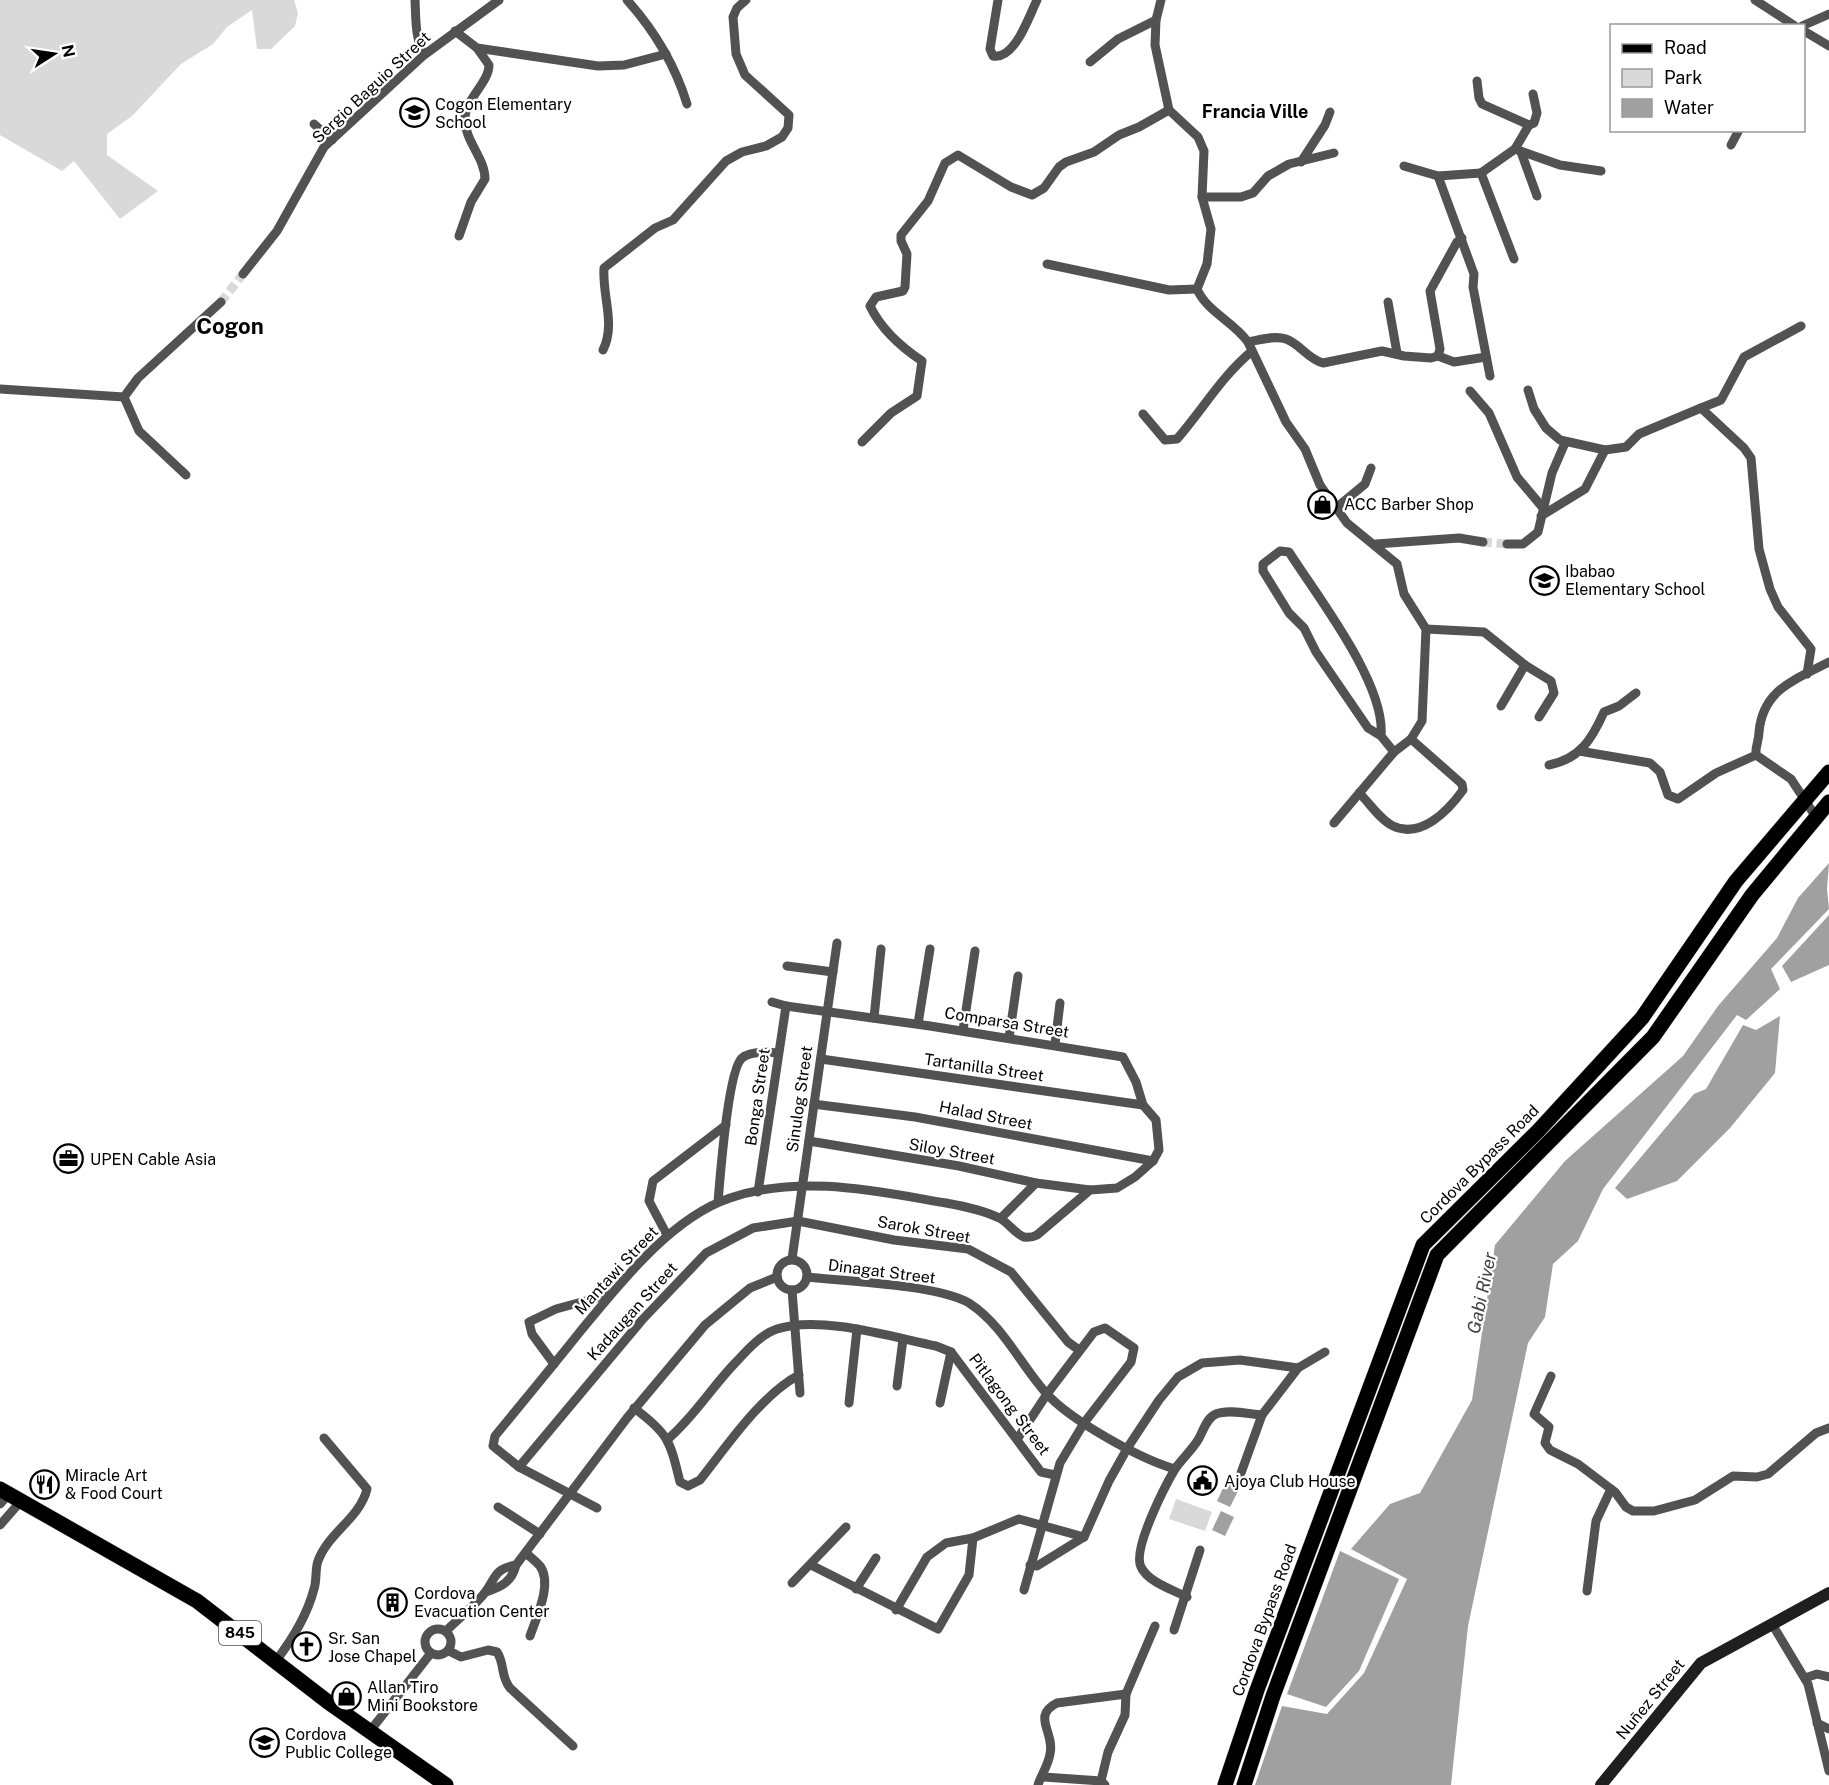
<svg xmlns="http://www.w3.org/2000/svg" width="1829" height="1785" font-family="'Public Sans',sans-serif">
	<rect width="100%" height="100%" fill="#fff"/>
	<!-- green -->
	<g fill="#d9d9d9">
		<polygon points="0,0 294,0 298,13 295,26 271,49 257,49 252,10 227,27 213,44 181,64 132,116 107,134 107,155 158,191 120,219 74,161 62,171 0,135"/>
		<polygon points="1176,1499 1212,1512 1205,1531 1169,1519"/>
	</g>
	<!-- water -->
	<g fill="#a0a0a0">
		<polygon points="1829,863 1827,889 1829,909 1771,969 1780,989 1746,1020 1737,1015 1603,1189 1578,1241 1553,1264 1545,1317 1528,1343 1468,1626 1451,1785 1255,1785 1282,1706 1327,1714 1364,1673 1407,1579 1351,1549 1390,1504 1420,1493 1472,1400 1495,1245 1565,1161 1683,1056 1718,1006 1777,938 1798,898"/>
		<polygon points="1829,915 1829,965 1791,982 1782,966"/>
		<polygon points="1780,1016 1775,1073 1730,1128 1677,1181 1627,1199 1615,1188 1694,1094 1706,1089 1743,1025 1756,1030"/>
		<polygon points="1226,1482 1239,1489 1230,1507 1217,1501"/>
		<polygon points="1221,1511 1234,1517 1225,1536 1212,1530"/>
		<polygon points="1340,1551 1399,1579 1359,1671 1326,1707 1287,1694"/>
	</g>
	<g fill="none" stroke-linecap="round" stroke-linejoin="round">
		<!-- street-tunnel -->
		<g stroke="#d9d9d9" stroke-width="9" stroke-dasharray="9 4.5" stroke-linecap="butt">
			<polyline points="221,302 243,274"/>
			<polyline points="1483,542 1507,544"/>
		</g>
		<defs>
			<g id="primary">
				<polyline points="0,1489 197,1601 328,1702 446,1785"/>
				<polyline points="1225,1785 1257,1690 1423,1245 1538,1131 1642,1018 1736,881 1829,772"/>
				<polyline points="1244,1785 1273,1696 1437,1255 1653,1037 1752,895 1829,802"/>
			</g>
		</defs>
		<!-- primary casing -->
		<use href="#primary" stroke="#dbdbdb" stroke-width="16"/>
		<!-- street -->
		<g stroke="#525252" stroke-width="9">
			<path d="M415,0c1,20 0,37 9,55"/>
			<path d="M627,0c27,30 48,65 60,104"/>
			<path d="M998,0l-8,49 3,7c22,4 36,-40 44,-56"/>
			<path d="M1161,0l-5,20 -1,25 14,65 29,27 6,14 -2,46 9,32 -4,35 -10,25c10,23 36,32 51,53l38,80 19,27 15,36 27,38 50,41 7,30 22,35 -4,92 -11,18 -17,13 -60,71"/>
			<polyline points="1755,0 1795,26"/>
			<polyline points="1802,26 1829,14"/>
			<polyline points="455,31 477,48 598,66 624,65 666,54"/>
			<polyline points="1804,31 1829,46"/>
			<polyline points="1090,62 1118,39 1156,20"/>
			<polyline points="1477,81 1479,98 1482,104 1529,125"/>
			<polyline points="314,124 332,140"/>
			<polyline points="1731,145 1739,130"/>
			<polyline points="1515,149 1560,165 1601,171"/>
			<polyline points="1521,152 1537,196"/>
			<polyline points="1301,162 1325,125 1330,112"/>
			<polyline points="1404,166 1438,176 1481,173 1514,259"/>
			<polyline points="1481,173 1515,149 1529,125 1534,123 1537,113 1533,94"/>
			<polyline points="1438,176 1474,274 1473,287 1490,376"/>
			<polyline points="1202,197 1241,197 1253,193 1268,176 1289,164 1334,153"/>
			<path d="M459,236l12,-34 14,-23c0,-21 -20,-38 -20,-59 -1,-20 24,-37 24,-55l-12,-17"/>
			<polyline points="1047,264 1169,290 1197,289"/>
			<polyline points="243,274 277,231 324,147 424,55 499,0"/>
			<polyline points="1388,302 1397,353"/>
			<path d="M1248,342c11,-2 27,-7 38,-3 14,5 22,20 37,24l59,-12 22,5 27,2 7,-2 16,6 32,-5"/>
			<path d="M603,350c13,-26 -1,-54 1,-82l51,-40 18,-8 53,-59 16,-9 24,-6 16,-9 6,-9 1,-13 -44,-40 -9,-21 -3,-37 4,-9 9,-8"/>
			<polyline points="1438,356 1440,349 1430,291 1457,242 1462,238"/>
			<polyline points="0,389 124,397"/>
			<polyline points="1528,390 1534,409 1546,428 1560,440 1605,450 1626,447 1639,434 1701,408 1744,448 1751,458 1759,549 1770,589 1778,607 1811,649 1807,674"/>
			<polyline points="1470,391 1489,413 1517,477 1543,508"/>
			<polyline points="124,397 138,378 221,302"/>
			<polyline points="124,397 139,431 186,475"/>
			<polyline points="1701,408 1721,400 1744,357 1801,326"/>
			<path d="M1143,414l22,26 12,-1c26,-30 45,-63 75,-88"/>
			<path d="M862,442l29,-29 26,-17 5,-35c-21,-14 -41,-32 -52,-55l6,-9 27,-6 2,-4 2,-33 -6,-13v-6l27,-34 17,-38 13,-8 53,32 21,8 12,-7 15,-21 7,-5 28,-10 25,-17 20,-8 30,-17"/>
			<polyline points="1336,508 1365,484 1371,468"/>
			<polyline points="1541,516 1585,489 1605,450"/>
			<polyline points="1376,544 1459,538 1483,542"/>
			<polyline points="1507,544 1523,544 1538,532 1552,473 1565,443"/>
			<polyline points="1426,629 1484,632 1525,665 1551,681 1554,693 1539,717"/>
			<polyline points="1501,706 1525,665"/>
			<path d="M1381,736c5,-52 -64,-140 -92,-184l-9,-1 -17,13v7l26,42 15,15 12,24 52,76 13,8 13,16"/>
			<path d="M1579,751l71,12 10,9 8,23 10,4 38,-26 40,-18c-1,-9 3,-14 3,-23 4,-43 36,-52 70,-70"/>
			<polyline points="1756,755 1791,779 1816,817"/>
			<path d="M1549,765c31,-6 43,-26 55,-53l15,-6 17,-13"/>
			<path d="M1359,793c10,9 21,27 34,33 28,13 55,-15 70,-36l-1,-6 -51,-45"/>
			<polyline points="787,966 833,972"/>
			<polyline points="874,1018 881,949"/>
			<polyline points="918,1024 930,949"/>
			<polyline points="963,1030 975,951"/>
			<polyline points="1009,1038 1018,976"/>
			<polyline points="1055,1044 1060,1003"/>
			<polyline points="821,1059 1143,1105"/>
			<polyline points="813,1104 915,1117 1153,1161"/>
			<polyline points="809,1141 959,1166 1036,1183 1090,1190"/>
			<polyline points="758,1192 786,1006"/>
			<path d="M718,1202c2,-23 10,-132 24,-144 9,-7 26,-6 36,-5"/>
			<polyline points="1001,1218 1036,1183"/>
			<polyline points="667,1235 649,1201 653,1181 726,1125"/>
			<polyline points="792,1259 837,943"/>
			<circle cx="792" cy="1275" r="15"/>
			<path d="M807,1277c38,4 132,8 162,26 34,22 51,61 77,90 24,27 94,66 129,76"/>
			<polyline points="792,1290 800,1393"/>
			<polyline points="554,1364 532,1334 529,1322 556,1309 611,1294"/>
			<polyline points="1551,1376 1534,1414 1549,1427 1545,1443 1550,1450 1578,1464 1615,1492 1626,1507 1633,1511 1654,1511 1695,1500 1733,1476 1757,1477 1768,1474 1816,1433 1829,1428"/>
			<polyline points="897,1386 903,1339"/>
			<polyline points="849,1403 857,1329"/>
			<polyline points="940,1403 951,1352"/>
			<path d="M634,1408c35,26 36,33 46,74l8,4 12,-6c27,-34 61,-85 99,-105"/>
			<polyline points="1018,1438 1047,1394 1094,1332 1105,1328 1134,1348 1131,1362 1084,1423 1060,1463 1024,1590"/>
			<path d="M668,1439c27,-23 45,-54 70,-79 11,-12 24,-26 39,-31 43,-14 115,8 159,17l15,6 90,120 14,3"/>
			<polyline points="519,1467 642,1320 706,1253 753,1228 798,1221 894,1240 968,1249 1011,1272 1068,1342 1079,1350"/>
			<polyline points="1241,1473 1262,1415 1298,1368"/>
			<polyline points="0,1504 9,1494"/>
			<polyline points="498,1507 540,1534"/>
			<path d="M597,1508l-78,-41 -26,-21 2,-10c28,-34 56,-68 84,-103 39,-47 91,-115 151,-135 71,-24 145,-7 216,5 17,3 37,7 53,15 9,4 15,15 25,19 5,1 9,0 13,-2l53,-45 27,-2 18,-11 18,-16 6,-11 -3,-30 -13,-15 -7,-23 -13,-25 -193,-31 -144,-20 -14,-4"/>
			<polyline points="0,1525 21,1501"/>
			<path d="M526,1553c4,4 10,8 14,13 13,18 -4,52 -10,70"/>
			<polyline points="811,1565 938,1629 969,1575 973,1538 1019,1519 1084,1537"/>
			<polyline points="1030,1565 1037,1566 1084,1537 1109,1481 1128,1447 1159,1400 1178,1377 1202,1363 1240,1360 1298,1368 1325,1352"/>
			<polyline points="792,1583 846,1527"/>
			<polyline points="856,1589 876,1558"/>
			<polyline points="1587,1591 1596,1521 1611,1489"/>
			<path d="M486,1592c15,-5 26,-10 30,-27l111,-147 78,-93 45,-37 27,-11"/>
			<path d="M1187,1597c-14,-7 -39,-15 -46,-30 -9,-17 24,-81 34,-98 7,-10 16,-18 23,-29 5,-8 8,-22 18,-26 12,-5 33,0 46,1"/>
			<polyline points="896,1610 927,1557 946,1543 973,1538"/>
			<polyline points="1772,1624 1808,1684 1829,1771"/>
			<circle cx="438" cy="1642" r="13"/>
			<polyline points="1174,1630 1200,1550"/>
			<path d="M446,1631c12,-12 26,-23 37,-36 13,-15 9,-26 33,-30"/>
			<path d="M449,1651l12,6 27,-7 9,2c8,12 3,23 13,36l63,58"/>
			<path d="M275,1662c17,-22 32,-46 39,-73 3,-9 1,-20 4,-28 10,-28 42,-43 49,-72l-43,-51"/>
			<polyline points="1805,1678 1817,1674 1829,1677"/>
			<polyline points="1817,1723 1829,1729"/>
			<polyline points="370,1731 431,1653"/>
			<polyline points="1044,1777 1101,1781 1105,1785"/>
			<polyline points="1101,1781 1108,1752 1125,1715 1126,1694 1155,1626"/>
			<path d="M1038,1785c3,-10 10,-19 12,-31 5,-22 -19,-38 7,-51l69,-9"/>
		</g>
		<!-- secondary -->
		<polyline stroke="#1f1f1f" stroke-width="12" points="1601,1785 1701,1663 1829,1593"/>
		<!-- primary -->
		<use href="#primary" stroke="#000" stroke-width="15"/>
	</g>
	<!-- icons -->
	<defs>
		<symbol id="school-ring" viewBox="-11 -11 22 22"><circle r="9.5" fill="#fff" stroke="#000" stroke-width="1.5"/><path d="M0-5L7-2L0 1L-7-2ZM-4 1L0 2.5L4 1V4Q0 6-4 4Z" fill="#000"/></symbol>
		<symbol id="shop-ring" viewBox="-11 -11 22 22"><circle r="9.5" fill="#fff" stroke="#000" stroke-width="1.5"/><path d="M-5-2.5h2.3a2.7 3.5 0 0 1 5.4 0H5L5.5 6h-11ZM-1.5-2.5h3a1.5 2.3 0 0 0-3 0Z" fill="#000"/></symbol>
		<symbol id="office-ring" viewBox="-11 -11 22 22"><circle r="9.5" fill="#fff" stroke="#000" stroke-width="1.5"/><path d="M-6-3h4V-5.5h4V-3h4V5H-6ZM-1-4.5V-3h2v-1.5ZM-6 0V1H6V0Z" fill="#000"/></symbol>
		<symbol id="civic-ring" viewBox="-11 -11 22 22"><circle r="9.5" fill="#fff" stroke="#000" stroke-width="1.5"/><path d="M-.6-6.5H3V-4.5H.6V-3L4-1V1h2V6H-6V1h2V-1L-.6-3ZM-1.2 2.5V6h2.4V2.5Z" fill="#000"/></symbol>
		<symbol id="restaurant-ring" viewBox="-11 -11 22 22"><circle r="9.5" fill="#fff" stroke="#000" stroke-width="1.5"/><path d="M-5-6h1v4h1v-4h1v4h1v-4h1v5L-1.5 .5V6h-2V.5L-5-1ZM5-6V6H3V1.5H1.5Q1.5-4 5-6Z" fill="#000"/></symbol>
		<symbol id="building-ring" viewBox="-11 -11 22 22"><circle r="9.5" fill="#fff" stroke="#000" stroke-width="1.5"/><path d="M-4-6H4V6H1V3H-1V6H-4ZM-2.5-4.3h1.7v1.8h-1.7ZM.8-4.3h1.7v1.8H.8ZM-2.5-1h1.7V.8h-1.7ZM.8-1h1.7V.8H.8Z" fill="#000"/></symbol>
		<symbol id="church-ring" viewBox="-11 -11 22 22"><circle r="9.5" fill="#fff" stroke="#000" stroke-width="1.5"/><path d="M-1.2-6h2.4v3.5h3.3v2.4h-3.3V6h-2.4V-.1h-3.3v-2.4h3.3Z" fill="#000"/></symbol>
		<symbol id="university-ring" viewBox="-11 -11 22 22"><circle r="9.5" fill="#fff" stroke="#000" stroke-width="1.5"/><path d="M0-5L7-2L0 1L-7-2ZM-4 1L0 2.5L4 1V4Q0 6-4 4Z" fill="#000"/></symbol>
	</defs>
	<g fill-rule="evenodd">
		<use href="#school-ring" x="398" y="96" width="33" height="33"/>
		<use href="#shop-ring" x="1306" y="488" width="33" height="33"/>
		<use href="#school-ring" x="1528" y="564" width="33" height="33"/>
		<use href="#office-ring" x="52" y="1142" width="33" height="33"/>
		<use href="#civic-ring" x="1186" y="1464" width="33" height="33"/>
		<use href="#restaurant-ring" x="28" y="1468" width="33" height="33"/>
		<use href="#building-ring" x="376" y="1586" width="33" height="33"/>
		<use href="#church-ring" x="290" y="1630" width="33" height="33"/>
		<use href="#shop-ring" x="330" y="1680" width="33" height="33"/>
		<use href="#university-ring" x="248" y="1726" width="33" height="33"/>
	</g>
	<g text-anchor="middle" stroke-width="4.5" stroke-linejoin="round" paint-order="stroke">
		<!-- shield labels -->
		<rect fill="#fff" stroke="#4c4c4c" stroke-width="1.5" x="219" y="1621" width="42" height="24" rx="4.5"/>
		<g font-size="15" font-weight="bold" fill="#000">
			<text x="240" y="1638">845</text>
		</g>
		<!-- street labels -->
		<g font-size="16" fill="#000" stroke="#fff">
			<text transform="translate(371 87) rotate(-43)" y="6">Sergio Baguio Street</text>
			<text transform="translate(1007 1022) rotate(9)" y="6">Comparsa Street</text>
			<text transform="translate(984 1067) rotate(8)" y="6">Tartanilla Street</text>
			<text transform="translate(757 1097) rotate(-82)" y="6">Bonga Street</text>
			<text transform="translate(799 1099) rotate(-82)" y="6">Sinulog Street</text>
			<text transform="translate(986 1115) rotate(11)" y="6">Halad Street</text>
			<text transform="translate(952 1151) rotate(10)" y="6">Siloy Street</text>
			<text transform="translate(1479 1164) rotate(-45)" y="6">Cordova Bypass Road</text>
			<text transform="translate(924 1229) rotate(10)" y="6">Sarok Street</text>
			<text transform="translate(616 1270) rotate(-47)" y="6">Mantawi Street</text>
			<text transform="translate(882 1271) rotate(7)" y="6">Dinagat Street</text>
			<text transform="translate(632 1311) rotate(-48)" y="6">Kadaugan Street</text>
			<text transform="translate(1010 1404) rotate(53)" y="6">Pitlagong Street</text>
			<text transform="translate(1264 1620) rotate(-70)" y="6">Cordova Bypass Road</text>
			<text transform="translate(1650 1699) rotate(-51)" y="6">Nuñez Street</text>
		</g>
		<!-- poi labels -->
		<g font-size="16" fill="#000" stroke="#fff" text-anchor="start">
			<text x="435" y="110">Cogon Elementary<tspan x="435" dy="18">School</tspan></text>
			<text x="1344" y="510">ACC Barber Shop</text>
			<text x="1565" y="577">Ibabao<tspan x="1565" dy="18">Elementary School</tspan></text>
			<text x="90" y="1165">UPEN Cable Asia</text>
			<text x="65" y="1481">Miracle Art<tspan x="65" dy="18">&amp; Food Court</tspan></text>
			<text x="1224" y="1487">Ajoya Club House</text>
			<text x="414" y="1599">Cordova<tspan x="414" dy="18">Evacuation Center</tspan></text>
			<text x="328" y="1644">Sr. San<tspan x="328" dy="18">Jose Chapel</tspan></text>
			<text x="367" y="1693">Allan Tiro<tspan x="367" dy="18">Mini Bookstore</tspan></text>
			<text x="285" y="1740">Cordova<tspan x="285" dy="18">Public College</tspan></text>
		</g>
		<!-- neighbourhood labels -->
		<g font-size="18" font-weight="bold" fill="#000" stroke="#fff">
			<text x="1255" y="118">Francia Ville</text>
		</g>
		<!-- water labels -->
		<g font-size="18" font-style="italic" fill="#414141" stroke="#fff">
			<text transform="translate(1482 1293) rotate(-78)" y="6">Gabi River</text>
		</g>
		<!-- district labels -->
		<g font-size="22" font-weight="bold" fill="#000" stroke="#fff">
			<text x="230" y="334">Cogon</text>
		</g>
	</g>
	<!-- legend -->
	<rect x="1610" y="24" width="195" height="108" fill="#ffffff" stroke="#999999" stroke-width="1.5"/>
	<rect x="1622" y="44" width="30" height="9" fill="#000000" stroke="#999999" stroke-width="1.5"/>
	<text x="1664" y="54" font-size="18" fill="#000000">Road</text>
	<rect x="1622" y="69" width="30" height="18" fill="#d9d9d9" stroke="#999999" stroke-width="1.5"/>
	<text x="1664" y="84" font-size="18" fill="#000000">Park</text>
	<rect x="1622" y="99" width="30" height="18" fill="#a0a0a0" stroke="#999999" stroke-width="1.5"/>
	<text x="1664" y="114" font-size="18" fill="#000000">Water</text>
	<!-- north arrow -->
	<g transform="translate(54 54) rotate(78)" stroke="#ffffff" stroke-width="4.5" paint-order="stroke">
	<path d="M0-4.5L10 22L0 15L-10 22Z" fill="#000000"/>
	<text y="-9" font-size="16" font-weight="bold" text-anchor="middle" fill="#000000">N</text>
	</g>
</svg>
